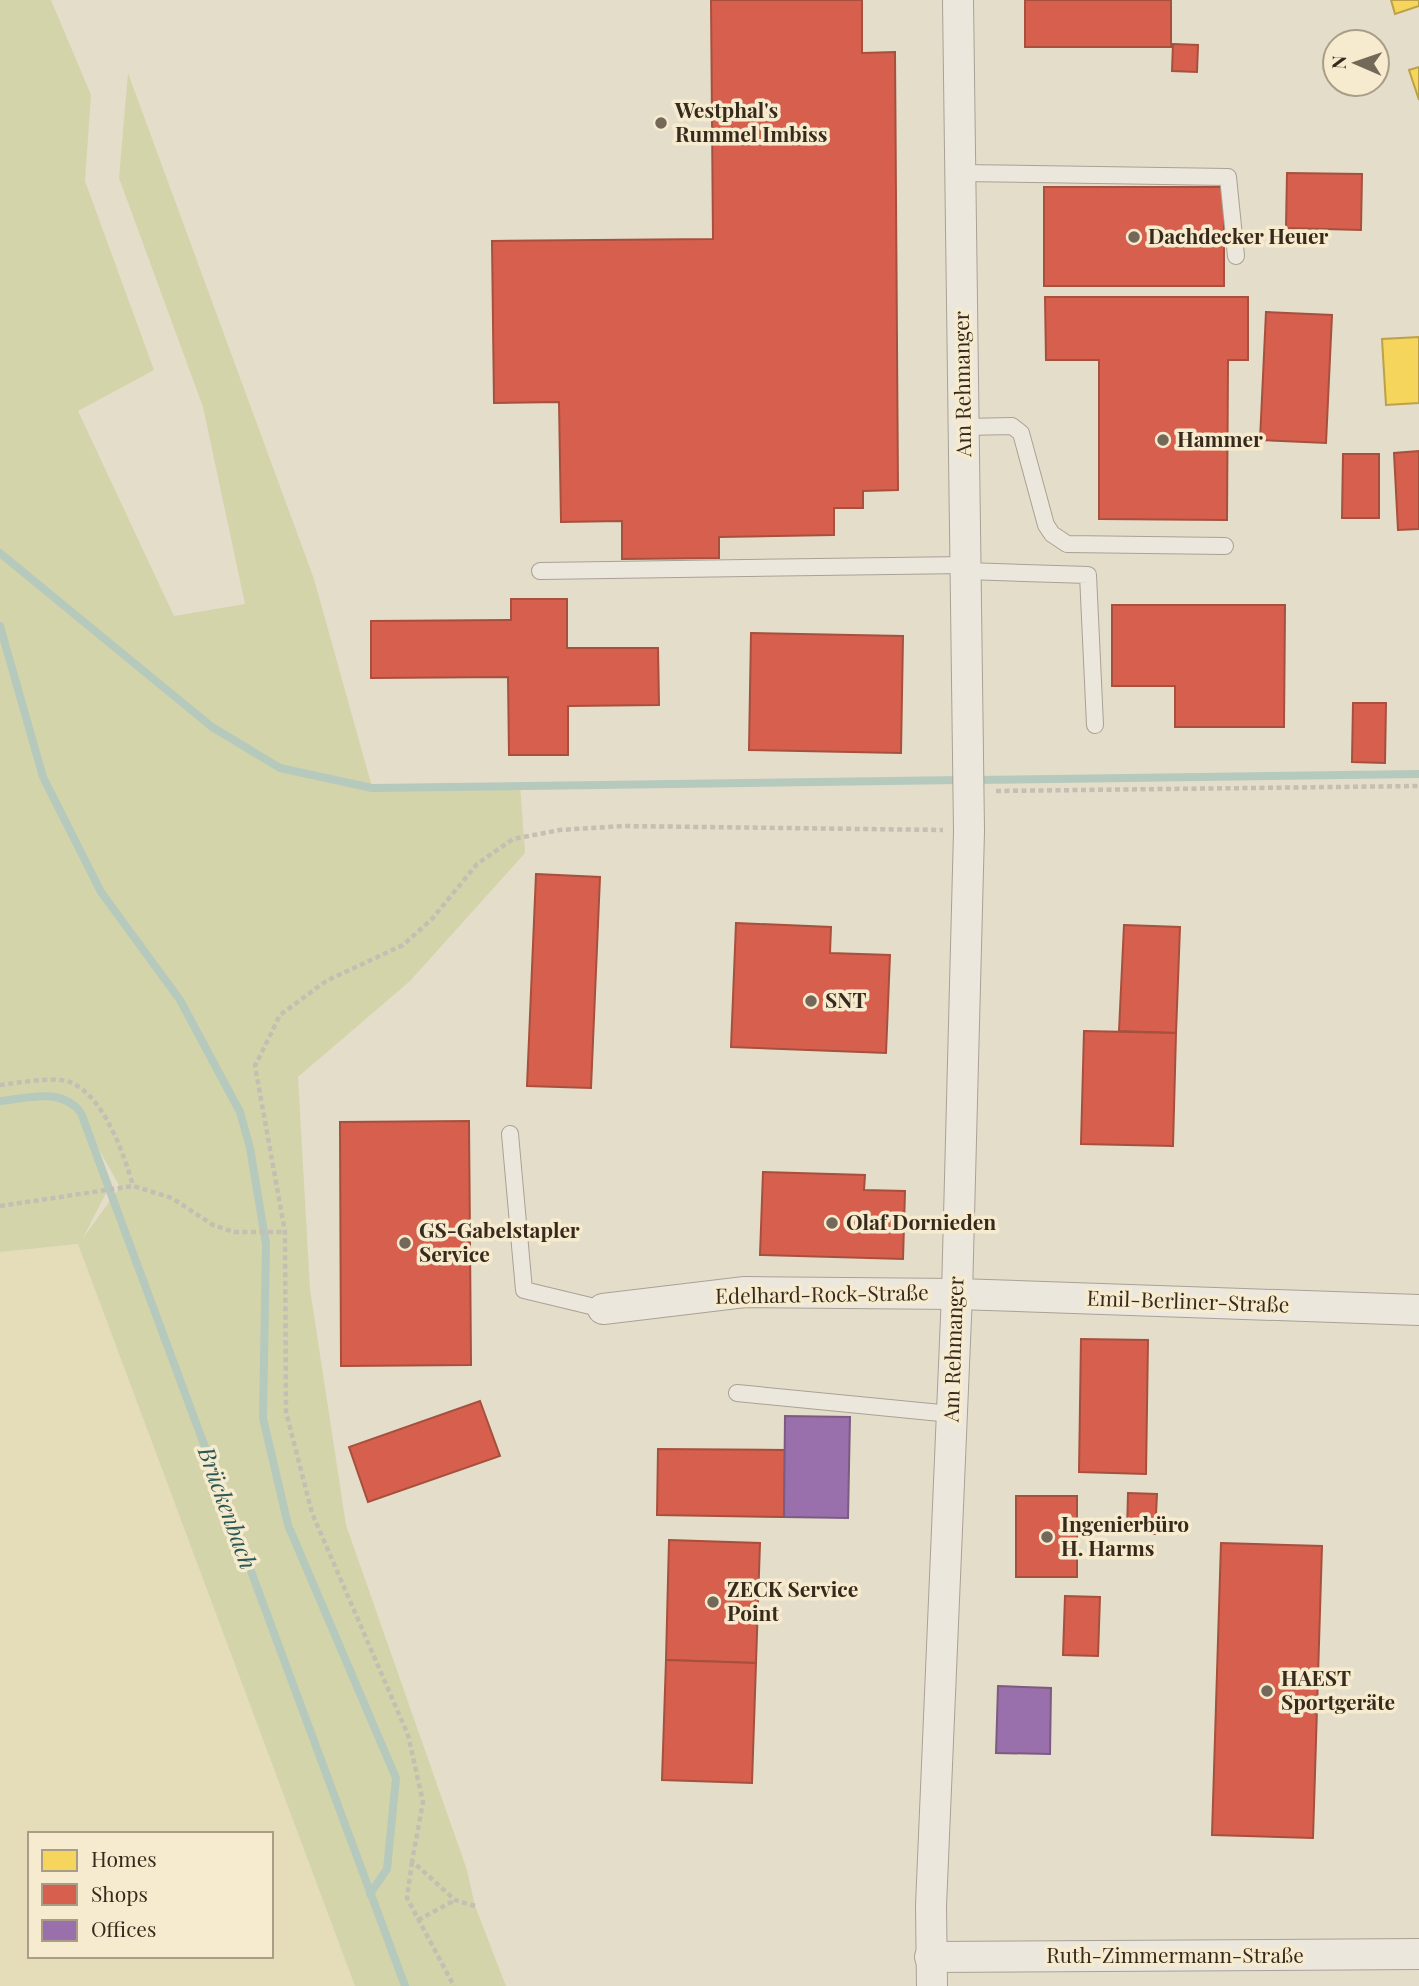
<svg xmlns="http://www.w3.org/2000/svg" width="1419" height="1986" font-family="'Playfair Display',serif">
	<rect width="100%" height="100%" fill="#e4ddca"/>
	<!-- farmland -->
	<path fill="#e5dcba" fill-rule="evenodd" d="M78,1244l277,742h-355v-734zM30,1834h241v122h-241z"/>
	<!-- green -->
	<path fill="#d4d4ab" fill-rule="evenodd" d="M0,0h51l40,95 -6,86 69,189 -76,41 96,205 71,-12 -42,-197 -84,-229 9,-105 186,506 58,208 148,-2 5,68 -115,128 -112,96 12,212 36,236 121,345 8,36 31,80h-151l-277,-742 -78,8zM87,1128l33,59 -37,51 25,-49z"/>
	<!-- homes -->
	<g fill="#f6d55c" stroke="#bda149" stroke-width="2">
		<polygon points="1391,0 1419,0 1419,6 1395,14"/>
		<polygon points="1419,67 1419,100 1409,70"/>
		<polygon points="1419,337 1419,403 1386,405 1382,339"/>
	</g>
	<!-- shops -->
	<g fill="#d6604d" stroke="#a6503e" stroke-width="2">
		<polygon points="711,0 862,0 862,53 895,52 898,490 863,491 863,508 834,508 834,535 719,537 719,558 622,559 622,521 561,522 559,402 494,403 492,241 713,239"/>
		<rect x="1025" y="0" width="146" height="47"/>
		<polygon points="1173,44 1198,45 1197,72 1172,71"/>
		<polygon points="1287,173 1362,174 1361,230 1286,228"/>
		<rect x="1044" y="187" width="180" height="99"/>
		<polygon points="1045,297 1248,297 1248,360 1228,360 1227,520 1099,519 1099,360 1046,360"/>
		<polygon points="1266,312 1332,315 1326,443 1260,440"/>
		<polygon points="1419,451 1419,529 1398,530 1394,453"/>
		<polygon points="1343,454 1379,454 1379,518 1342,518"/>
		<polygon points="511,599 567,599 567,648 658,648 659,705 568,706 568,755 509,755 508,677 371,678 371,621 511,620"/>
		<polygon points="1112,605 1285,605 1284,727 1175,727 1175,686 1112,686"/>
		<polygon points="751,633 903,636 901,753 749,750"/>
		<polygon points="1353,703 1386,703 1385,763 1352,762"/>
		<polygon points="536,874 600,877 591,1088 527,1086"/>
		<polygon points="736,923 831,927 830,953 890,955 886,1053 731,1047"/>
		<polygon points="1124,925 1180,927 1176,1033 1119,1031"/>
		<polygon points="1084,1031 1176,1033 1173,1146 1081,1144"/>
		<polygon points="469,1121 471,1365 341,1366 340,1122"/>
		<polygon points="763,1172 865,1175 864,1190 905,1191 903,1259 760,1255"/>
		<polygon points="1081,1339 1148,1340 1146,1474 1079,1472"/>
		<polygon points="480,1401 500,1456 368,1502 349,1447"/>
		<polygon points="658,1449 785,1450 784,1517 657,1515"/>
		<polygon points="1128,1493 1157,1494 1155,1534 1127,1533"/>
		<rect x="1016" y="1496" width="61" height="81"/>
		<polygon points="669,1540 760,1543 756,1663 666,1660"/>
		<polygon points="1221,1543 1322,1546 1313,1838 1212,1835"/>
		<polygon points="1065,1596 1100,1597 1098,1656 1063,1655"/>
		<polygon points="666,1660 756,1663 752,1783 662,1780"/>
	</g>
	<!-- offices -->
	<g fill="#9970ab" stroke="#7c5b80" stroke-width="2">
		<polygon points="785,1416 850,1417 848,1518 784,1517"/>
		<polygon points="998,1686 1051,1688 1050,1754 996,1753"/>
	</g>
	<g fill="none" stroke-linecap="round" stroke-linejoin="round">
		<!-- stream -->
		<g stroke="#b6c9bd" stroke-width="8">
			<polyline points="0,553 212,727 280,768 372,788 961,780"/>
			<polyline points="0,626 43,777 101,892 180,1000 240,1112 250,1148 266,1244 263,1418 288,1525 396,1778 387,1869 370,1894"/>
			<polyline points="974,780 1419,774"/>
			<path d="M0,1101c29,-3 62,-14 81,12l324,873"/>
		</g>
		<defs>
			<g id="lane">
				<polyline points="960,173 1228,177 1236,256"/>
				<polyline points="964,427 1012,426 1021,433 1046,525 1052,534 1067,544 1225,546"/>
				<polyline points="540,571 965,565"/>
				<polyline points="966,571 1088,575 1095,725"/>
				<polyline points="510,1134 524,1290 603,1309"/>
				<polyline points="737,1393 951,1414"/>
			</g>
			<g id="street">
				<polyline points="603,1309 745,1292 957,1294 1419,1310"/>
				<polyline points="930,1957 1419,1954"/>
				<polyline points="932,1986 931,1906 957,1294 969,831 958,0"/>
			</g>
		</defs>
		<!-- lane casing -->
		<use href="#lane" stroke="#a9a194" stroke-width="18"/>
		<!-- street casing -->
		<use href="#street" stroke="#a9a194" stroke-width="32"/>
		<!-- path -->
		<g stroke="#c4beb3" stroke-width="4.5" stroke-dasharray="5 3.5" stroke-linecap="butt">
			<polyline points="996,791 1419,786"/>
			<path d="M0,1085c17,-2 55,-9 70,-3 34,14 54,72 63,104"/>
			<polyline points="0,1206 133,1186 172,1198 213,1225 234,1232 285,1232"/>
			<polyline points="412,1862 407,1898 454,1986"/>
			<polyline points="475,1906 455,1900 412,1861 423,1802 408,1735 312,1513 286,1412 285,1232 255,1066 280,1015 326,981 403,945 432,919 477,864 513,839 560,830 623,826 943,830"/>
			<polyline points="418,1920 455,1900"/>
		</g>
		<!-- lane -->
		<use href="#lane" stroke="#ece7dc" stroke-width="16"/>
		<!-- street -->
		<use href="#street" stroke="#ece7dc" stroke-width="30"/>
	</g>
	<!-- markers -->
	<g fill="#746859" stroke="#f6ebce" stroke-width="2.5">
		<circle cx="661" cy="123" r="7"/>
		<circle cx="1134" cy="237" r="7"/>
		<circle cx="1163" cy="440" r="7"/>
		<circle cx="811" cy="1001" r="7"/>
		<circle cx="832" cy="1223" r="7"/>
		<circle cx="405" cy="1243" r="7"/>
		<circle cx="1047" cy="1537" r="7"/>
		<circle cx="713" cy="1602" r="7"/>
		<circle cx="1267" cy="1691" r="7"/>
	</g>
	<g text-anchor="middle" stroke-width="7" stroke-linejoin="round" paint-order="stroke">
		<!-- poi labels -->
		<g font-size="21" font-weight="bold" fill="#37291c" stroke="#f6ebce" text-anchor="start">
			<text x="675" y="118">Westphal's<tspan x="675" dy="24">Rummel Imbiss</tspan></text>
			<text x="1148" y="244">Dachdecker Heuer</text>
			<text x="1177" y="447">Hammer</text>
			<text x="825" y="1008">SNT</text>
			<text x="846" y="1230">Olaf Dornieden</text>
			<text x="419" y="1238">GS-Gabelstapler<tspan x="419" dy="24">Service</tspan></text>
			<text x="1061" y="1532">Ingenierbüro<tspan x="1061" dy="24">H. Harms</tspan></text>
			<text x="727" y="1597">ZECK Service<tspan x="727" dy="24">Point</tspan></text>
			<text x="1281" y="1686">HAEST<tspan x="1281" dy="24">Sportgeräte</tspan></text>
		</g>
		<!-- street labels -->
		<g font-size="21" fill="#37291c" stroke="#f6ebce">
			<text transform="translate(963 384) rotate(-91)" y="7">Am Rehmanger</text>
			<text transform="translate(822 1295) rotate(-1)" y="7">Edelhard-Rock-Straße</text>
			<text transform="translate(1188 1302) rotate(2)" y="7">Emil-Berliner-Straße</text>
			<text transform="translate(954 1349) rotate(-88)" y="7">Am Rehmanger</text>
			<text x="1175" y="1963">Ruth-Zimmermann-Straße</text>
		</g>
		<!-- water labels -->
		<g font-size="23" font-style="italic" fill="#2a5855" stroke="#f6ebce">
			<text transform="translate(227 1508) rotate(70)" y="8">Brückenbach</text>
		</g>
	</g>
	<!-- legend -->
	<rect x="28" y="1832" width="245" height="126" fill="#f6ebce" stroke="#aa9d87" stroke-width="2"/>
	<rect x="42" y="1850" width="35" height="21" fill="#f6d55c" stroke="#aa9d87" stroke-width="2"/>
	<text x="91" y="1867" font-size="21" fill="#37291c">Homes</text>
	<rect x="42" y="1884" width="35" height="21" fill="#d6604d" stroke="#aa9d87" stroke-width="2"/>
	<text x="91" y="1902" font-size="21" fill="#37291c">Shops</text>
	<rect x="42" y="1920" width="35" height="21" fill="#9970ab" stroke="#aa9d87" stroke-width="2"/>
	<text x="91" y="1937" font-size="21" fill="#37291c">Offices</text>
	<!-- north arrow -->
	<g transform="translate(1356 63) rotate(272)"><circle r="33" fill="#f6ebce" stroke="#aa9d87" stroke-width="2"/>
	<path d="M0-5L12 26L0 18L-12 26Z" fill="#746859"/>
	<text y="-10" font-size="19" font-weight="bold" text-anchor="middle" fill="#37291c">N</text>
	</g>
</svg>
